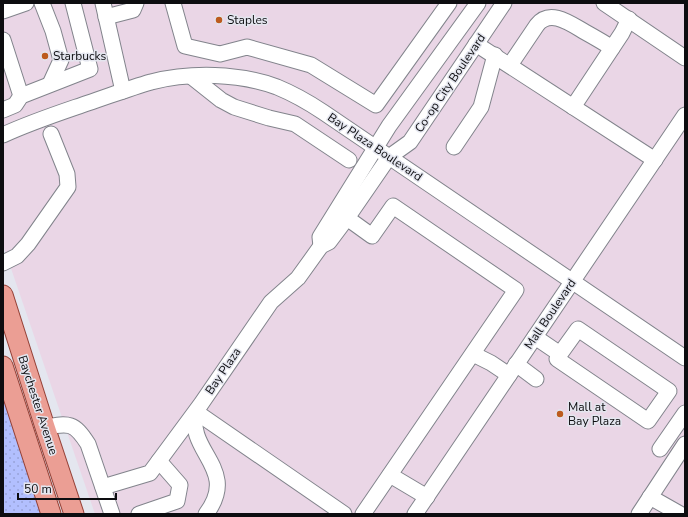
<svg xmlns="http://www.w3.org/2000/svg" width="688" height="517" font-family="'Nunito Sans',sans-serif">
	<defs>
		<pattern id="grass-dots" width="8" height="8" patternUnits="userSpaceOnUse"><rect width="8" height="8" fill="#b2bffe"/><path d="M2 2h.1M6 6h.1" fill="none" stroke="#98a3d9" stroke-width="1.8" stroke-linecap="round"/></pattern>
	</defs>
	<rect width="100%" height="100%" fill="#e4e6ef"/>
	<!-- commercial -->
	<polygon fill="#ead6e6" points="3,3 685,3 685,514 95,514 3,245"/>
	<!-- grass -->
	<polygon fill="url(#grass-dots)" points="3,398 42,514 3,514"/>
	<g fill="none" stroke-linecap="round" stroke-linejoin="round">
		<defs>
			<g id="minor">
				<polyline points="42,3 53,31 61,60 50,84"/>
				<polyline points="103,3 123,91"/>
				<polyline points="173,3 185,46 220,54 247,47 311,65 376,105 449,3"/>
				<polyline points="604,3 685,58"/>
				<polyline points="3,11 26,3"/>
				<polyline points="106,17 133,10 136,3"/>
				<polyline points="3,40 21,96"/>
				<polyline points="476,44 655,160"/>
				<path d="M510,65l27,-40c13,-17 34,-1 48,7 9,5 18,10 27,16"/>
				<polyline points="192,77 221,100 234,107 269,118 295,124 349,160"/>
				<polyline points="573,107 622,33 629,19"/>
				<polyline points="3,110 15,105 21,96 90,69 73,3"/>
				<path d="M3,135c28,-13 56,-22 85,-32 21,-7 42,-15 63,-21 40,-10 88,-9 126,5 17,7 31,15 46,25l362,246"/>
				<polyline points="454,147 481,107 495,55"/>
				<polyline points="347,218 372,236 393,206 516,290 363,514"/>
				<polyline points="321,246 320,237 389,126 478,3"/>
				<polyline points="3,263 17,256 28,244 68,187 67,174 51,134"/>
				<polyline points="535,337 560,354 557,359 648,421 669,391 578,329 560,354"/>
				<polyline points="473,354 491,363 509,375"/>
				<polyline points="516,364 536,379"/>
				<polyline points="196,412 344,514"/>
				<path d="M196,412c-10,40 44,57 10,102"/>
				<path d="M45,427c24,-4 29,-5 43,17l24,70"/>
				<polyline points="660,449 685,413"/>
				<polyline points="390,475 427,497"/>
				<polyline points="103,487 150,473 201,404 271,302 298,278 321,246 329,242 347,218 389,157 410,142 504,3"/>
				<polyline points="650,497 680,514"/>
				<polyline points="139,514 177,501 180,485 159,461"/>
				<polyline points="415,514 685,115"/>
				<polyline points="639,514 685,444"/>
			</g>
			<g id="major">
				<polyline points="3,295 45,427 74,514"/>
				<polyline points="3,366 51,514"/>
			</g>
		</defs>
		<!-- minor casing -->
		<use href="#minor" stroke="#82848c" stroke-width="17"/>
		<!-- major casing -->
		<use href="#major" stroke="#944137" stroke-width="21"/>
		<!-- minor -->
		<use href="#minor" stroke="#fff" stroke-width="15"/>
		<!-- major -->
		<use href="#major" stroke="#eb9e94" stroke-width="19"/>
	</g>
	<!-- markers -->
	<g fill="#bd5b1e" stroke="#e4e6ef" stroke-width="1.5">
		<circle cx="219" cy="20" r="4"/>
		<circle cx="45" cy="56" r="4"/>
		<circle cx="560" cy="414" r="4"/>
	</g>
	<g text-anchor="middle" stroke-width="3" stroke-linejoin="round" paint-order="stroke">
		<!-- poi labels -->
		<g font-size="12" fill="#0d0d10" stroke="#e4e6ef" text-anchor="start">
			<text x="227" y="24">Staples</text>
			<text x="53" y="60">Starbucks</text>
			<text x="568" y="411">Mall at<tspan x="568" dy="14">Bay Plaza</tspan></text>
		</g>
		<!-- street labels -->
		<g font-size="12" fill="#0d0d10" stroke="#e4e6ef">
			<text transform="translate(450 83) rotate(-56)" y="4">Co-op City Boulevard</text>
			<text transform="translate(375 147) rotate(34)" y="4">Bay Plaza Boulevard</text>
			<text transform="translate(550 314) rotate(-56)" y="4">Mall Boulevard</text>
			<text transform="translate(223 371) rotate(-56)" y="4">Bay Plaza</text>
			<text transform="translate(38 405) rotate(72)" y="4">Baychester Avenue</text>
		</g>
	</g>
	<!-- border -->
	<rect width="688" height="517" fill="none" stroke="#0d0d10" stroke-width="8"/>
	<!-- scale -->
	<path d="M18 493v6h98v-6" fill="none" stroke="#0d0d10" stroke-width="2"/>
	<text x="24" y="493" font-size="12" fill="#0d0d10" stroke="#e4e6ef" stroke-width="3" paint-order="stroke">50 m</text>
</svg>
